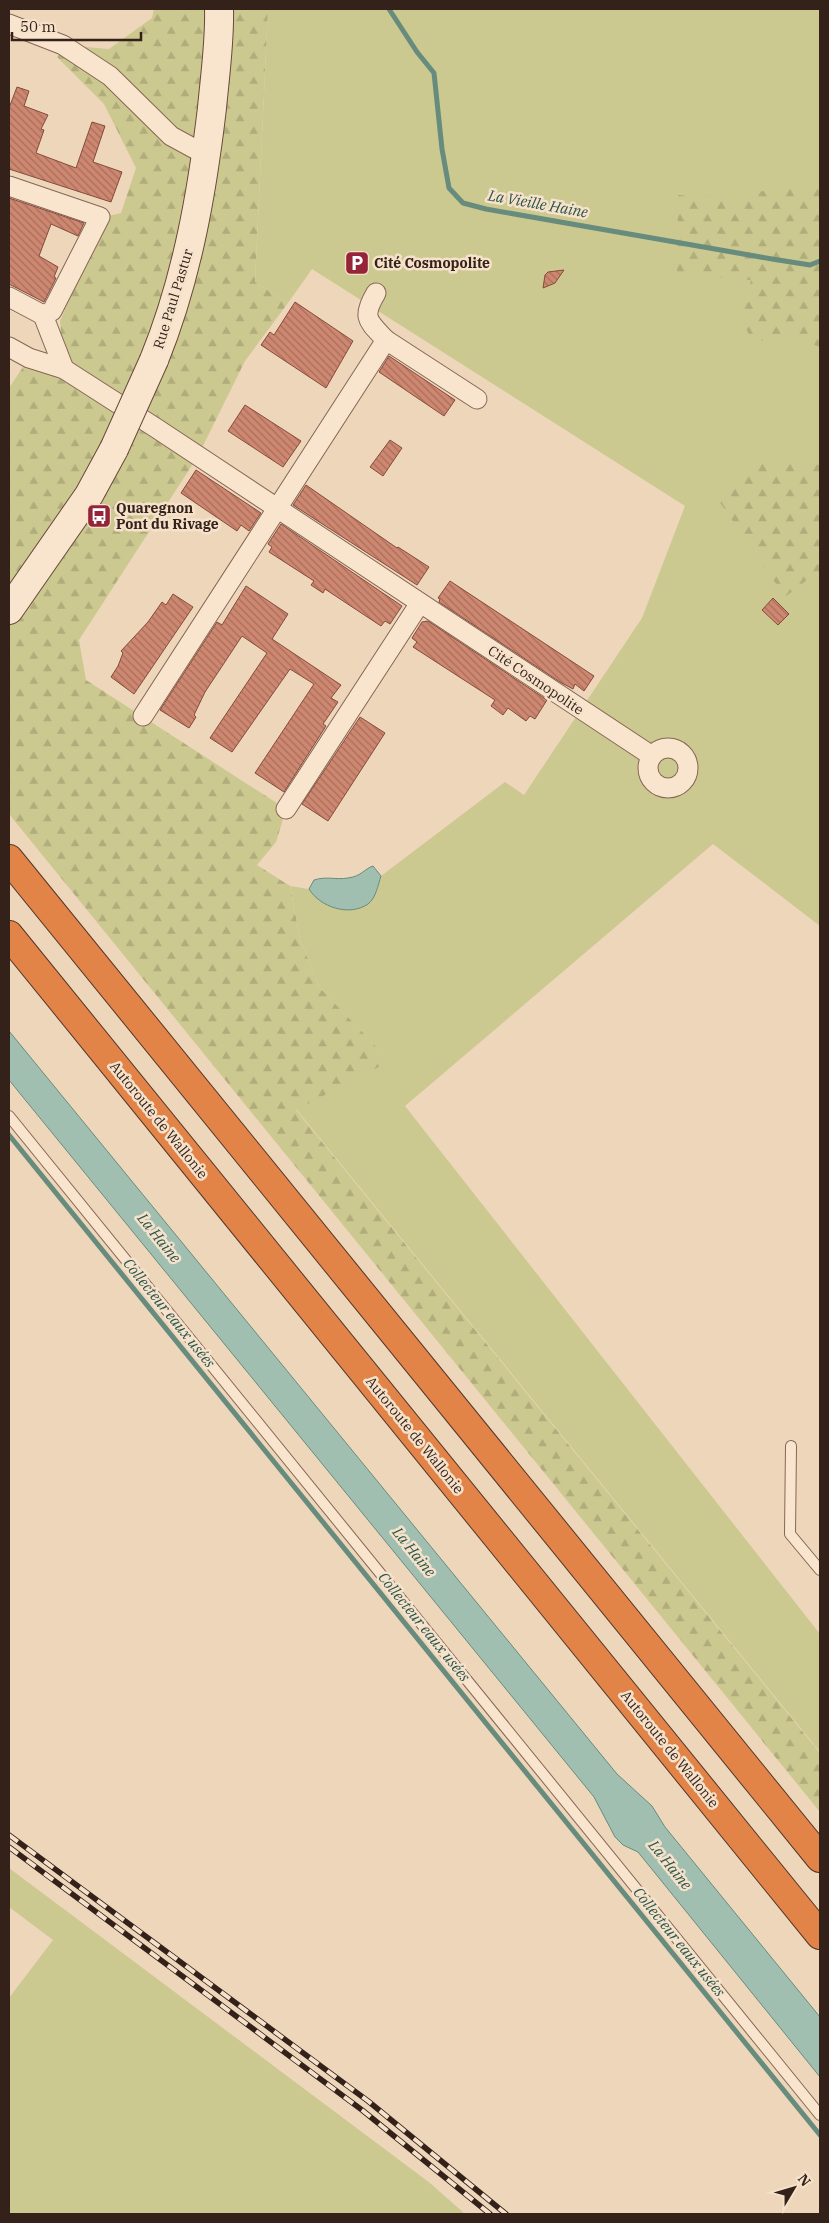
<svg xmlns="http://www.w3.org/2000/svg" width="829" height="2223" font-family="'IBM Plex Serif',serif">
	<defs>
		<pattern id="forest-firs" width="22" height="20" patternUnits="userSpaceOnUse" patternTransform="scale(1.25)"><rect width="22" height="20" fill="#ccc990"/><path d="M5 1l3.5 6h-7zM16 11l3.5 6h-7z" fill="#b0ac7c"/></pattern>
		<pattern id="building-back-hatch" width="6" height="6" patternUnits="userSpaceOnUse" patternTransform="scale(1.25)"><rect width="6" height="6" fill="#ce8770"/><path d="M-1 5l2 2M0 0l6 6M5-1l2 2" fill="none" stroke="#a86e5b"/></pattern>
	</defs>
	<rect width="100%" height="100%" fill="#eed6bb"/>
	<!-- green -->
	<g fill="#ccc990">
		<polygon points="268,9 820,9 820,926 713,844 405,1106 820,1634 820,1752 296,1109 389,1061 319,987 300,939 290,886 309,889 320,900 354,909 368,904 377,891 381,876 505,782 524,795 642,618 685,506 312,269 288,303 255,282"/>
		<polygon points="9,1868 430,2183 465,2214 9,2214 9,1998 53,1940 9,1907"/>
	</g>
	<!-- forest -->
	<g fill="url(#forest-firs)">
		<polygon points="154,9 268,9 255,282 288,303 245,361 198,456 79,640 86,680 286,809 276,842 257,865 290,886 300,939 319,987 390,1061 296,1110 820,1753 820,1812 9,814 9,388 29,358 64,369 60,321 104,217 121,213 136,168 104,104 57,57 63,45 109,49 152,18"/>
		<polygon points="794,184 820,184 820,348 792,332 753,343 741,318 751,280 677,274 678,195 732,198"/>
		<polygon points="764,459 820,464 820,570 785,597 717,498"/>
	</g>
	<!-- water -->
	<g fill="#a0bfb0" stroke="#678c7d">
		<path d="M373,866l8,10c-3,9 -5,22 -13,28 -19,13 -48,3 -59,-15l5,-9c12,-4 22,0 34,-2 14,-2 16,-9 25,-12z"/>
		<polygon points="9,1031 617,1774 652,1806 665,1827 820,2017 820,2077 638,1852 623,1845 615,1837 594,1797 9,1080"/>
	</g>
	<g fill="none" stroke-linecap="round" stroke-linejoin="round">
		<!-- stream -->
		<g stroke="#678c7d" stroke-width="5">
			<polyline points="389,9 417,52 434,73 442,149 449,188 463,203 486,209 772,259 810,265 820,261"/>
			<polyline points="9,1135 820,2135"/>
		</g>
	</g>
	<!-- building -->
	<g fill="url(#building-back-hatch)" stroke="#854b3a">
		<polygon points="17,87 29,91 24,106 48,115 41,129 44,130 36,153 76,168 92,122 105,126 93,162 122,172 111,202 9,169 9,108"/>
		<polygon points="9,198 84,223 78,236 51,224 39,256 58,267 54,277 56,278 44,302 9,284"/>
		<polygon points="564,270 555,283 543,288 545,275 548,272"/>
		<polygon points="295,302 353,341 326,388 261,345 270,332 274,335"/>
		<polygon points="389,356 455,400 444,416 379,372"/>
		<polygon points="245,405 301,441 283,467 228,431"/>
		<polygon points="390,440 402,448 383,476 370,467"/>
		<polygon points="196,470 261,513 249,531 241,525 237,531 181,493"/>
		<polygon points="306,485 397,548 398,547 429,567 417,585 293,505"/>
		<polygon points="281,524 402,606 390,624 385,621 381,626 325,589 323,593 311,585 314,581 269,552 272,547 268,544"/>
		<polygon points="450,581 594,676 584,691 575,684 573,689 560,682 439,602 440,599 438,598"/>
		<polygon points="246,586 288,614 272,639 341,685 331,698 338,702 323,724 326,726 284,792 255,773 314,684 290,669 232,752 210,738 267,653 242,636 205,692 194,715 196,717 189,728 160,710 217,622 222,625"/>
		<polygon points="173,594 193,607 134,694 111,677 118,666 123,653 121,651 148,622 162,602 166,605"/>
		<polygon points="773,598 789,614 778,625 762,610"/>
		<polygon points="428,621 547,700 535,719 530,716 526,721 508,708 503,715 491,706 495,700 413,647 417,642 412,638 422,622"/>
		<polygon points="360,717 385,733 328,821 302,804"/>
	</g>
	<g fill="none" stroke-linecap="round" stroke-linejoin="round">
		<defs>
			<g id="lane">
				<polyline points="9,1116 820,2115"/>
				<polyline points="791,1446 790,1534 820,1570"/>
			</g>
			<g id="street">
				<polyline points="9,24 63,45 110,76 171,136 206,155"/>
				<polyline points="9,186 100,217 52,311 43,315 9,297"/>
				<polyline points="43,315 64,369"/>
				<polyline points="386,340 477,399"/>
				<polyline points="9,347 29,358 64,369 156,428 652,756"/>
				<path d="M143,716l243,-376c-18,-19 -25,-22 -10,-47"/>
				<circle cx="668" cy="768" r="20"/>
				<polyline points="286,809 420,603"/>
			</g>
			<g id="secondary">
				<path d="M154,360c33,-81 48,-167 58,-252 3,-33 8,-67 7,-99"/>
				<polyline points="9,610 89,495 114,449"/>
			</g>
			<g id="highway">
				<polyline points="9,859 820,1858"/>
				<polyline points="9,935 820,1935"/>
			</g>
		</defs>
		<!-- lane casing -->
		<use href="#lane" stroke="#866655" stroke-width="12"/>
		<!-- street casing -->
		<use href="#street" stroke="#866655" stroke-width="21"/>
		<!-- secondary casing -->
		<use href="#secondary" stroke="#674839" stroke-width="30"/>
		<!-- highway casing -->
		<use href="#highway" stroke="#53362a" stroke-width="30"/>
		<!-- lane -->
		<use href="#lane" stroke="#f9e5ce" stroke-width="10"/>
		<!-- street -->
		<use href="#street" stroke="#f9e5ce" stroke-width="19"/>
		<!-- secondary -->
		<use href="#secondary" stroke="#f9e5ce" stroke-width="28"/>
		<!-- highway -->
		<use href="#highway" stroke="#e28348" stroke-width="28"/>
		<defs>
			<g id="rail">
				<polyline points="9,1835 368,2101 506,2214"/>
				<polyline points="9,1847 362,2110 490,2214"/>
			</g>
		</defs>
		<!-- rail casing -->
		<use href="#rail" stroke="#34221a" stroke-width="5.5"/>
		<!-- rail -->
		<use href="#rail" stroke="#f6e2cb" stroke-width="4" stroke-dasharray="11" stroke-linecap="butt"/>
		<defs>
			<polyline id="secondary-bridge" points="114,449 154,360"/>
		</defs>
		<!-- secondary-bridge casing -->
		<use href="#secondary-bridge" stroke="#674839" stroke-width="30" stroke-linecap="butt"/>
		<!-- secondary-bridge -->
		<use href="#secondary-bridge" stroke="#f9e5ce" stroke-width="28"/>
	</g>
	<!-- icons -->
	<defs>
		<symbol id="parking-square" viewBox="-11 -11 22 22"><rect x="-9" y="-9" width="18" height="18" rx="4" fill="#962438" stroke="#f6e2cb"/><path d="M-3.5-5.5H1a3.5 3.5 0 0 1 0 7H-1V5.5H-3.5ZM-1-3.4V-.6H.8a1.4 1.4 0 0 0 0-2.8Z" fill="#fff"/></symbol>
		<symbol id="bus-square" viewBox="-11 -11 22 22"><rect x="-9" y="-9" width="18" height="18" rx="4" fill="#962438" stroke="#f6e2cb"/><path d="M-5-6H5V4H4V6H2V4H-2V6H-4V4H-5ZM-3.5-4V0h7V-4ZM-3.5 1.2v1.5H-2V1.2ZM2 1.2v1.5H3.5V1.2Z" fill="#fff"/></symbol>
	</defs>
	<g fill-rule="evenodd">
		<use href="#parking-square" x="343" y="249" width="28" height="28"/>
		<use href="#bus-square" x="85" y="502" width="28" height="28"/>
	</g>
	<g text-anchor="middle" stroke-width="5" stroke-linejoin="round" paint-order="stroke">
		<!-- poi labels -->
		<g font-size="14" font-weight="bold" fill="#34221a" stroke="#f6e2cb" text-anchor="start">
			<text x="374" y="268">Cité Cosmopolite</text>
			<text x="116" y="513">Quaregnon<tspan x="116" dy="16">Pont du Rivage</tspan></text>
		</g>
		<!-- street labels -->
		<g font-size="14" fill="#34221a" stroke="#f6e2cb">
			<text transform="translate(173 299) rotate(-73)" y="5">Rue Paul Pastur</text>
			<text transform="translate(536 680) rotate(34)" y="5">Cité Cosmopolite</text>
			<text transform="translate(159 1120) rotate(51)" y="5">Autoroute de Wallonie</text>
			<text transform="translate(415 1435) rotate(51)" y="5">Autoroute de Wallonie</text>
			<text transform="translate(670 1749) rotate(51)" y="5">Autoroute de Wallonie</text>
		</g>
		<!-- water labels -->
		<g font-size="15" font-style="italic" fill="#29554a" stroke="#f6e2cb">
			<text transform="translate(538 204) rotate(10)" y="5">La Vieille Haine</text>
			<text transform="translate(159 1238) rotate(51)" y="5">La Haine</text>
			<text transform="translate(169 1313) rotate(51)" y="5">Collecteur eaux usées</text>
			<text transform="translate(414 1552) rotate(51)" y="5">La Haine</text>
			<text transform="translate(424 1627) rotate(51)" y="5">Collecteur eaux usées</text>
			<text transform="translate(670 1865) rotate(51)" y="5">La Haine</text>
			<text transform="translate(679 1942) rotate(51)" y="5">Collecteur eaux usées</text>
		</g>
	</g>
	<!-- border -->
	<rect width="829" height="2223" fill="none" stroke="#34221a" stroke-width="20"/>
	<!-- north arrow -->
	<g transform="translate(794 2188) rotate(52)" stroke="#f6e2cb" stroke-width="4" paint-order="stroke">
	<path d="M0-4L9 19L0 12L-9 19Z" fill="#34221a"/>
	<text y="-8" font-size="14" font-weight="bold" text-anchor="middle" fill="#34221a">N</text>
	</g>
	<!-- scale -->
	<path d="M12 32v8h129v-8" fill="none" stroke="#34221a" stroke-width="2.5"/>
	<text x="20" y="32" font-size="15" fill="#34221a" stroke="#f6e2cb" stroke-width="4" paint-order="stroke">50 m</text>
</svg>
